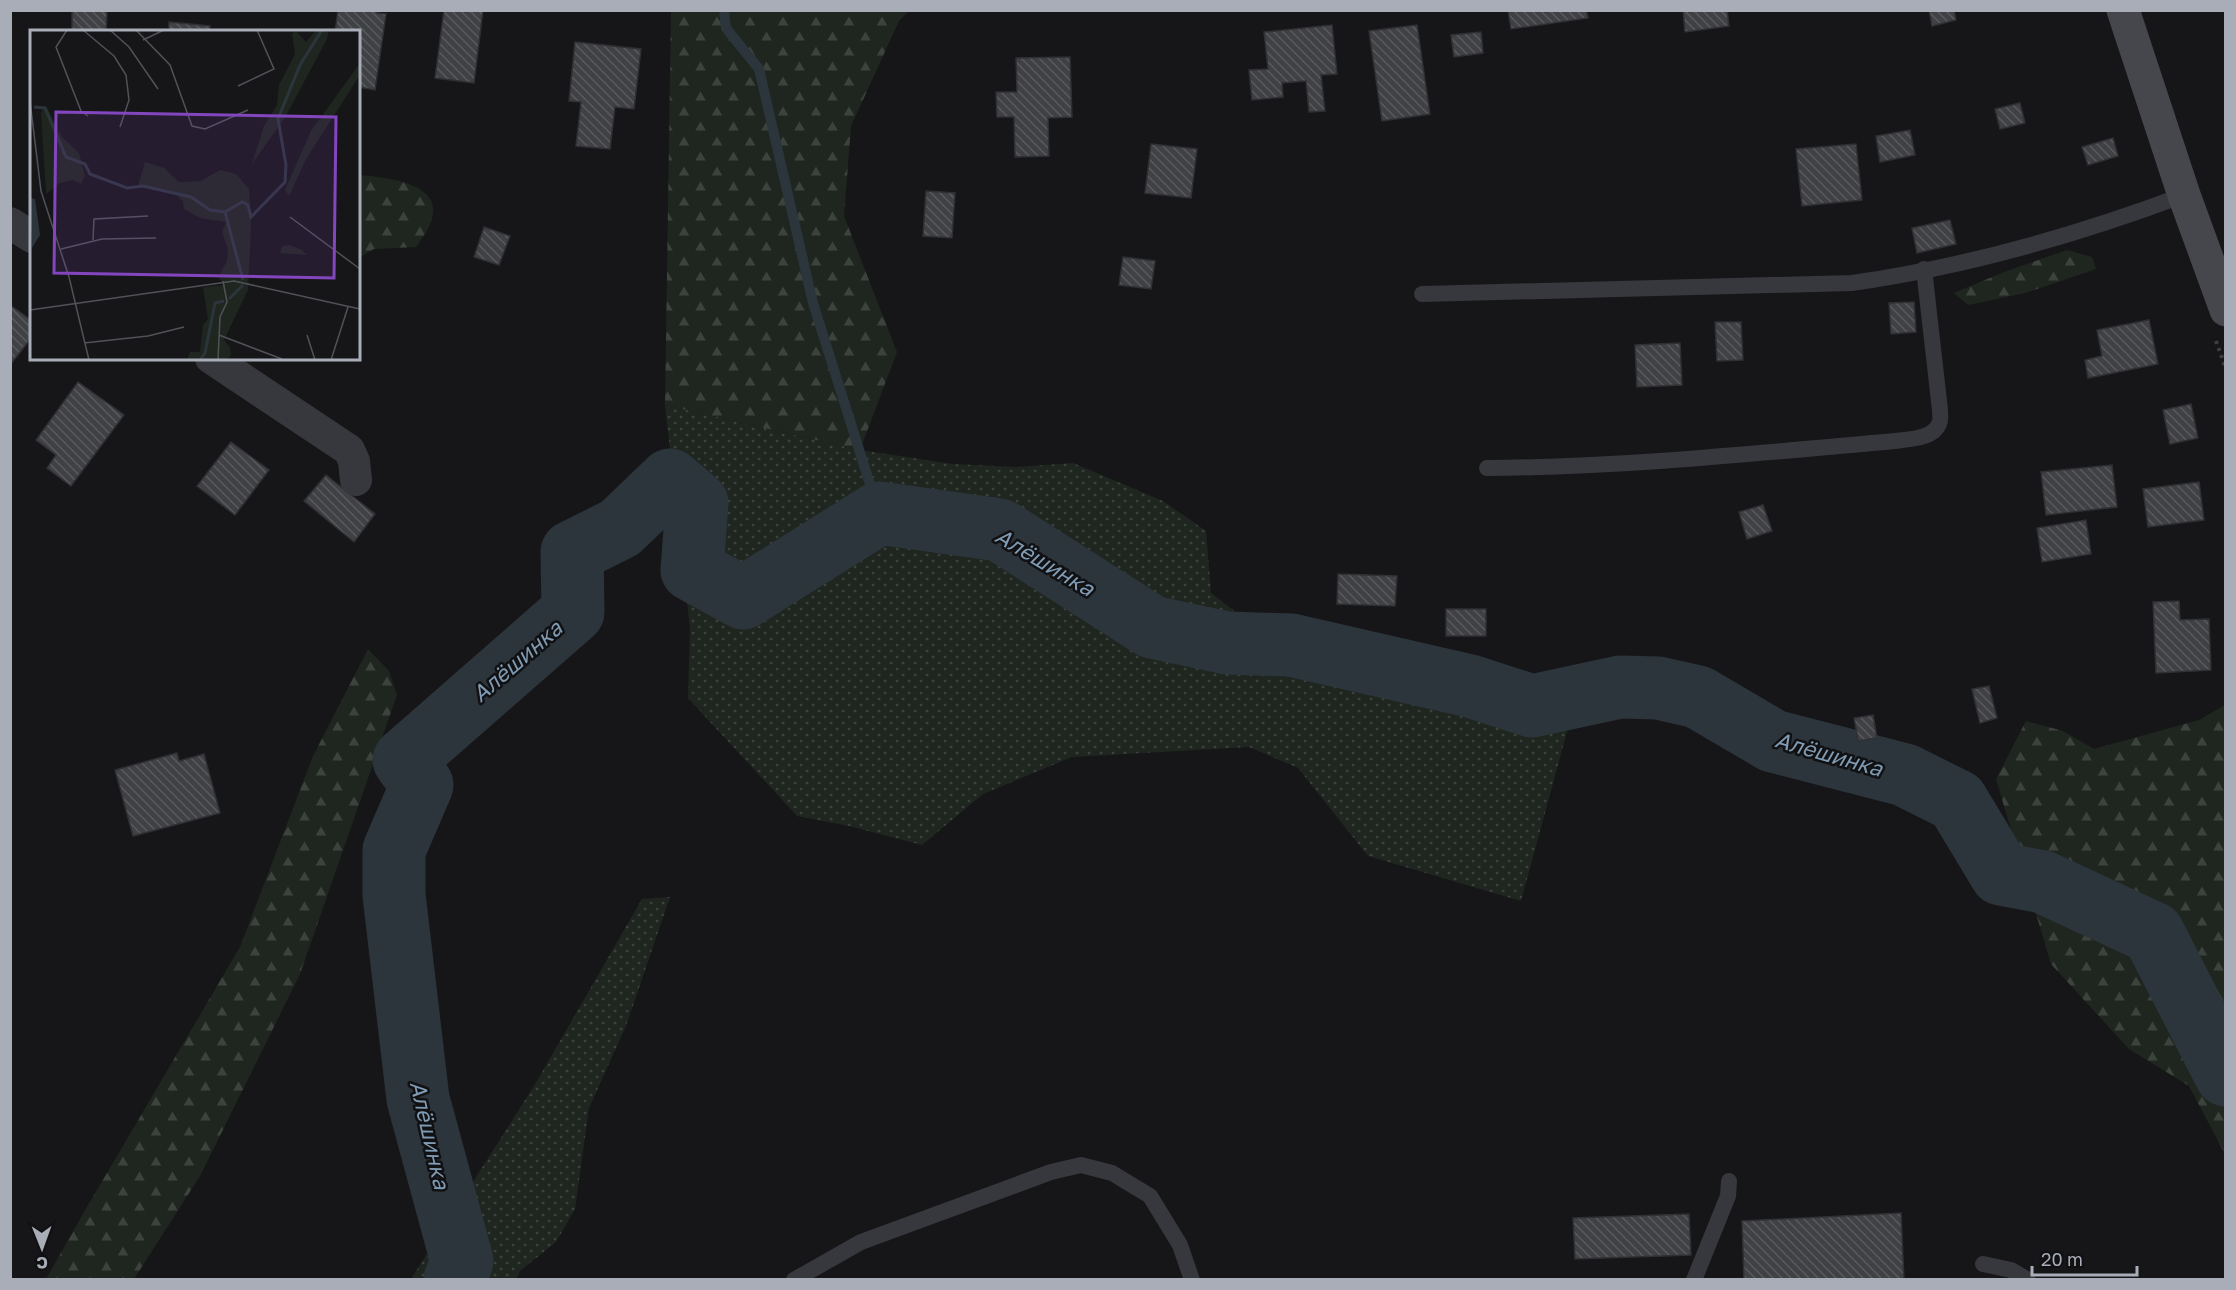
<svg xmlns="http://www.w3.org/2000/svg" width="2236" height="1290" font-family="'Golos Text',sans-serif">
	<defs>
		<pattern id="green-dots" width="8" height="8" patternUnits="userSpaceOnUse" patternTransform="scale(1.5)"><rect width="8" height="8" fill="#1e261f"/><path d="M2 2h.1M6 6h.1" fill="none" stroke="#3c433d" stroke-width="1.8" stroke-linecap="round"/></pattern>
		<pattern id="forest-firs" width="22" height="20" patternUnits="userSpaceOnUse" patternTransform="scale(1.5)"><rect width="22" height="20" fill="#1e261f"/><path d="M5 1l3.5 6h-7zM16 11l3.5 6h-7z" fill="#3c433d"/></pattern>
		<pattern id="building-back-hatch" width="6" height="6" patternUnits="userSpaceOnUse" patternTransform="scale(1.5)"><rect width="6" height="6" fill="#404145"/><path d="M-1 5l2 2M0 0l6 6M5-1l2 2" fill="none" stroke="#595a5e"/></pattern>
	</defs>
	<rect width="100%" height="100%" fill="#161618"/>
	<!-- green -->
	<g fill="url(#green-dots)">
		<polygon points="665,405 860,450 953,464 1017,467 1073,463 1163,501 1206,531 1211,593 1272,640 1431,681 1470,686 1574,706 1521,901 1368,856 1298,768 1249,747 1072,757 983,794 922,845 849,826 797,816 688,698 690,627"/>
		<polygon points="670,897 626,1026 589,1108 575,1209 556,1242 520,1271 516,1279 411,1279 534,1086 642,899"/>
	</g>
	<!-- forest -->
	<g fill="url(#forest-firs)">
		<polygon points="671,11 909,11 899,21 851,126 844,216 897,352 860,450 665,405"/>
		<path d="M359,175c48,4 103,15 57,72l-42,2 -12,7 -3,-1z"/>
		<polygon points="2067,250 2092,257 2096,269 2025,293 1968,305 1954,293 2004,272"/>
		<polygon points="368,649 389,671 397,695 300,974 200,1176 134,1279 46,1279 87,1207 240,947 313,756"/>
		<polygon points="2225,705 2225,1154 2189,1086 2129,1049 2051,964 1996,779 2026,721 2063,731 2094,749 2199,720"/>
	</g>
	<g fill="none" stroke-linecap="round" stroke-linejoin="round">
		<!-- stream -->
		<polyline stroke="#2c353c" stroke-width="10" points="724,10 726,28 759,69 813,303 879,513"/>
		<!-- river -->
		<polyline stroke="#2c353c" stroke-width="63" points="455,1280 462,1261 418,1099 394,895 394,850 422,785 404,760 573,612 572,552 620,528 670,480 697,503 692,570 743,598 879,513 1000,530 1152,627 1227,643 1291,645 1470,686 1532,706 1620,687 1658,688 1698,697 1773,741 1905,775 1957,801 2001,874 2043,882 2153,933 2226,1075"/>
	</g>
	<!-- building -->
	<g fill="url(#building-back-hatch)" stroke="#303034" stroke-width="1.5">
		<polygon points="72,10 107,10 106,32 72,32"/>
		<polygon points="338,10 377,10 377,13 386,14 375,90 358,87 358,32 335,32"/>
		<polygon points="444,10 483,10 474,83 435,78"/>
		<polygon points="1508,10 1586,10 1588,18 1511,29"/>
		<polygon points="1683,10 1727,10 1729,26 1685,32"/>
		<polygon points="1929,10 1954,10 1956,20 1932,26"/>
		<polygon points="169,22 210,26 209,32 169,32"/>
		<polygon points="1332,25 1337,74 1321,75 1325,111 1309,112 1306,81 1282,83 1283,97 1252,100 1249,70 1268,69 1264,32"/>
		<polygon points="1417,25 1430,114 1382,121 1369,31"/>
		<polygon points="1481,32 1483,53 1454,57 1451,35"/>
		<polygon points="575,42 641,49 634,109 615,107 610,149 576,146 581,102 569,101"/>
		<polygon points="1070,57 1072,117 1048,118 1049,156 1015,157 1014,117 997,117 996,92 1017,92 1016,58"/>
		<polygon points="2020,103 2025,123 2000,129 1995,109"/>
		<polygon points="1910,130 1915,155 1880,162 1876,136"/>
		<polygon points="2113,138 2118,156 2088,165 2082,147"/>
		<polygon points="1151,144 1197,149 1191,198 1145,193"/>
		<polygon points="1856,144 1862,200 1802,206 1796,149"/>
		<polygon points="926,191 955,193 952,238 923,236"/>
		<polygon points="1950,220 1956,244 1917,253 1912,228"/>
		<polygon points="484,227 510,236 499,265 474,257"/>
		<polygon points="1123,257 1155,261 1151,289 1119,285"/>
		<polygon points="1914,302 1916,332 1891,334 1889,303"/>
		<polygon points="10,305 32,321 32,337 10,365"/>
		<polygon points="2149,320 2158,364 2088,378 2085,360 2102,356 2097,330"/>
		<polygon points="1715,322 1741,322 1743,360 1717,361"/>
		<polygon points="1680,343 1682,385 1637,387 1635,345"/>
		<polygon points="78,382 124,415 71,486 47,468 56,455 36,440"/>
		<polygon points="2191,404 2198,438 2170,444 2163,410"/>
		<polygon points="231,442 269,470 235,515 197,486"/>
		<polygon points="2112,465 2117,507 2046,515 2041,472"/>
		<polygon points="326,475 375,514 354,542 304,501"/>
		<polygon points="2199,482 2204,520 2148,527 2143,489"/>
		<polygon points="1763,505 1772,531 1747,539 1739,512"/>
		<polygon points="2086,520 2091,554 2042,562 2037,528"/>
		<polygon points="1338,574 1397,576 1395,606 1337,604"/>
		<polygon points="2179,601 2180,620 2209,619 2211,670 2156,673 2153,602"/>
		<rect x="1446" y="609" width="40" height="27"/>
		<polygon points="1989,686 1997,718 1980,723 1972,689"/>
		<polygon points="1873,715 1877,738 1858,741 1854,718"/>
		<polygon points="177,753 179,761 204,754 220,813 133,836 115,770"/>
		<polygon points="1901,1213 1904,1280 1744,1280 1742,1221"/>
		<polygon points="1689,1214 1691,1255 1575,1259 1573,1218"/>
	</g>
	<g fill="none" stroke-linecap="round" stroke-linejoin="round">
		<!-- path -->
		<polyline stroke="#3d3f44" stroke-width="4" stroke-dasharray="3 4.5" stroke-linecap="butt" points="2216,341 2226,369"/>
		<!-- lane -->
		<g stroke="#37383d" stroke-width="16">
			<path d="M1422,294l430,-11c113,-16 225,-48 332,-88"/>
			<path d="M1487,468c137,-1 272,-15 408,-27 14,-2 38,-2 44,-17 2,-3 1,-10 1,-14l-16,-141"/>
			<polyline points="1983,1264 2011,1270 2028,1280"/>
			<polyline points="794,1280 861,1242 1051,1172 1081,1165 1112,1173 1150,1196 1180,1245 1192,1280"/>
			<polyline points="1694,1280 1728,1196 1729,1181"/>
		</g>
		<!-- street -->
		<g stroke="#37383d" stroke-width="32">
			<polyline points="10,223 32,237"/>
			<polyline points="211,358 349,450 354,461 356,480"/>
		</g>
		<!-- secondary -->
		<polyline stroke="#45474d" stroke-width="33" points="2123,10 2184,195 2226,310"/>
	</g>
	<g text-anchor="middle" stroke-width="5" stroke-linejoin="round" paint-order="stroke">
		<!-- water labels -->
		<g font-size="22" font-style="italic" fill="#7f9bb3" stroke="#111113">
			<text transform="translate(1045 562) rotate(31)" y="8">Алёшинка</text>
			<text transform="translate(517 661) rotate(-41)" y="8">Алёшинка</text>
			<text transform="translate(1829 754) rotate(16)" y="8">Алёшинка</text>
			<text transform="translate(430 1135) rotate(77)" y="8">Алёшинка</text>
		</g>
	</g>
	<!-- overview -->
	<g transform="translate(30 30)">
		<rect width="330" height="330" fill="#161618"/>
		<path d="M286,0h13l-2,9 -41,77 -34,48 12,-38 13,-21 2,-20 16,-31 -3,-20 4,-3 10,11zM115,132l19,6 15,14 22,-1 19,-11 16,4 13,15 2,37 -51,-8 -16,-9 -1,-8 -7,-6 -38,-9z" fill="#1e261f"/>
		<path d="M330,33v12l-54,84 -17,37 -4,-6 26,-59zM16,76l16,31 17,16 6,23 -4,8 -8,-4 -13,3 -14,11 -5,-82zM197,190l24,6 -3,64 -24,50 6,7 1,9 -5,4h-39l3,-8h10l3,-27 5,-6 -5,-32 22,-2 -7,-8 9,-16 1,-12 -6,-17zM259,215l13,5 5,5 -27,-2 2,-7z" fill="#1e261f"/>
		<path d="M0,168l5,1 5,36 -8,13z" fill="#2c353c"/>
		<path fill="none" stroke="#2c353c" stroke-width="3" d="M4,77l11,1 21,49 19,7 5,10 37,14 16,-2 48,11 19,13 15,2 17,-10 6,3 3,12 34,-35 1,-17 -8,-46 22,-54 22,-35M195,182l18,68M199,269l14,-14M170,330l5,-7 10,-50 9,-2"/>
		<path fill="none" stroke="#505258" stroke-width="1.5" d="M37,0l-11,17 25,64 7,5M53,0l31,26 12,19 3,25 -9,27M80,0l19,17 29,42M106,0l34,35 22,61 13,3 43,-19M113,10l21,-10M208,56l36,-17 -17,-39M0,71l11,90 28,86 20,83M260,187l70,52M63,210l1,-21 54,-3M31,219l41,-10 54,-1M0,280l204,-29 126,28M189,305l63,24M277,305l8,25M54,313l64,-7 36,-9M188,330l2,-43 7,-15 -4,-21M301,330l17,-53"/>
		<path fill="#8446be" fill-opacity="0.15" stroke="#8446be" stroke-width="3" d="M26,82l280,5 -2,161 -280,-5z"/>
		<rect width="330" height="330" fill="none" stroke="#a8adb8" stroke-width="3"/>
	</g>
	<!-- border -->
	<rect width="2236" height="1290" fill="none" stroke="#a8adb8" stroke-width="24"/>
	<!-- north arrow -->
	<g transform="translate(42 1248) rotate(179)" stroke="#111113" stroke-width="4.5" paint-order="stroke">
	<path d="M0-4.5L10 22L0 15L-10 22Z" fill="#a8adb8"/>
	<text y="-9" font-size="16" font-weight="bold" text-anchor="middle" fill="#a8adb8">С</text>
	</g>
	<!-- scale -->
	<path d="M2032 1266v9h105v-9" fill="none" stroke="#a8adb8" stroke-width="3"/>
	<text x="2041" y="1266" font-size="18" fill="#a8adb8" stroke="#111113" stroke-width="4.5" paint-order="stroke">20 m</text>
</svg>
